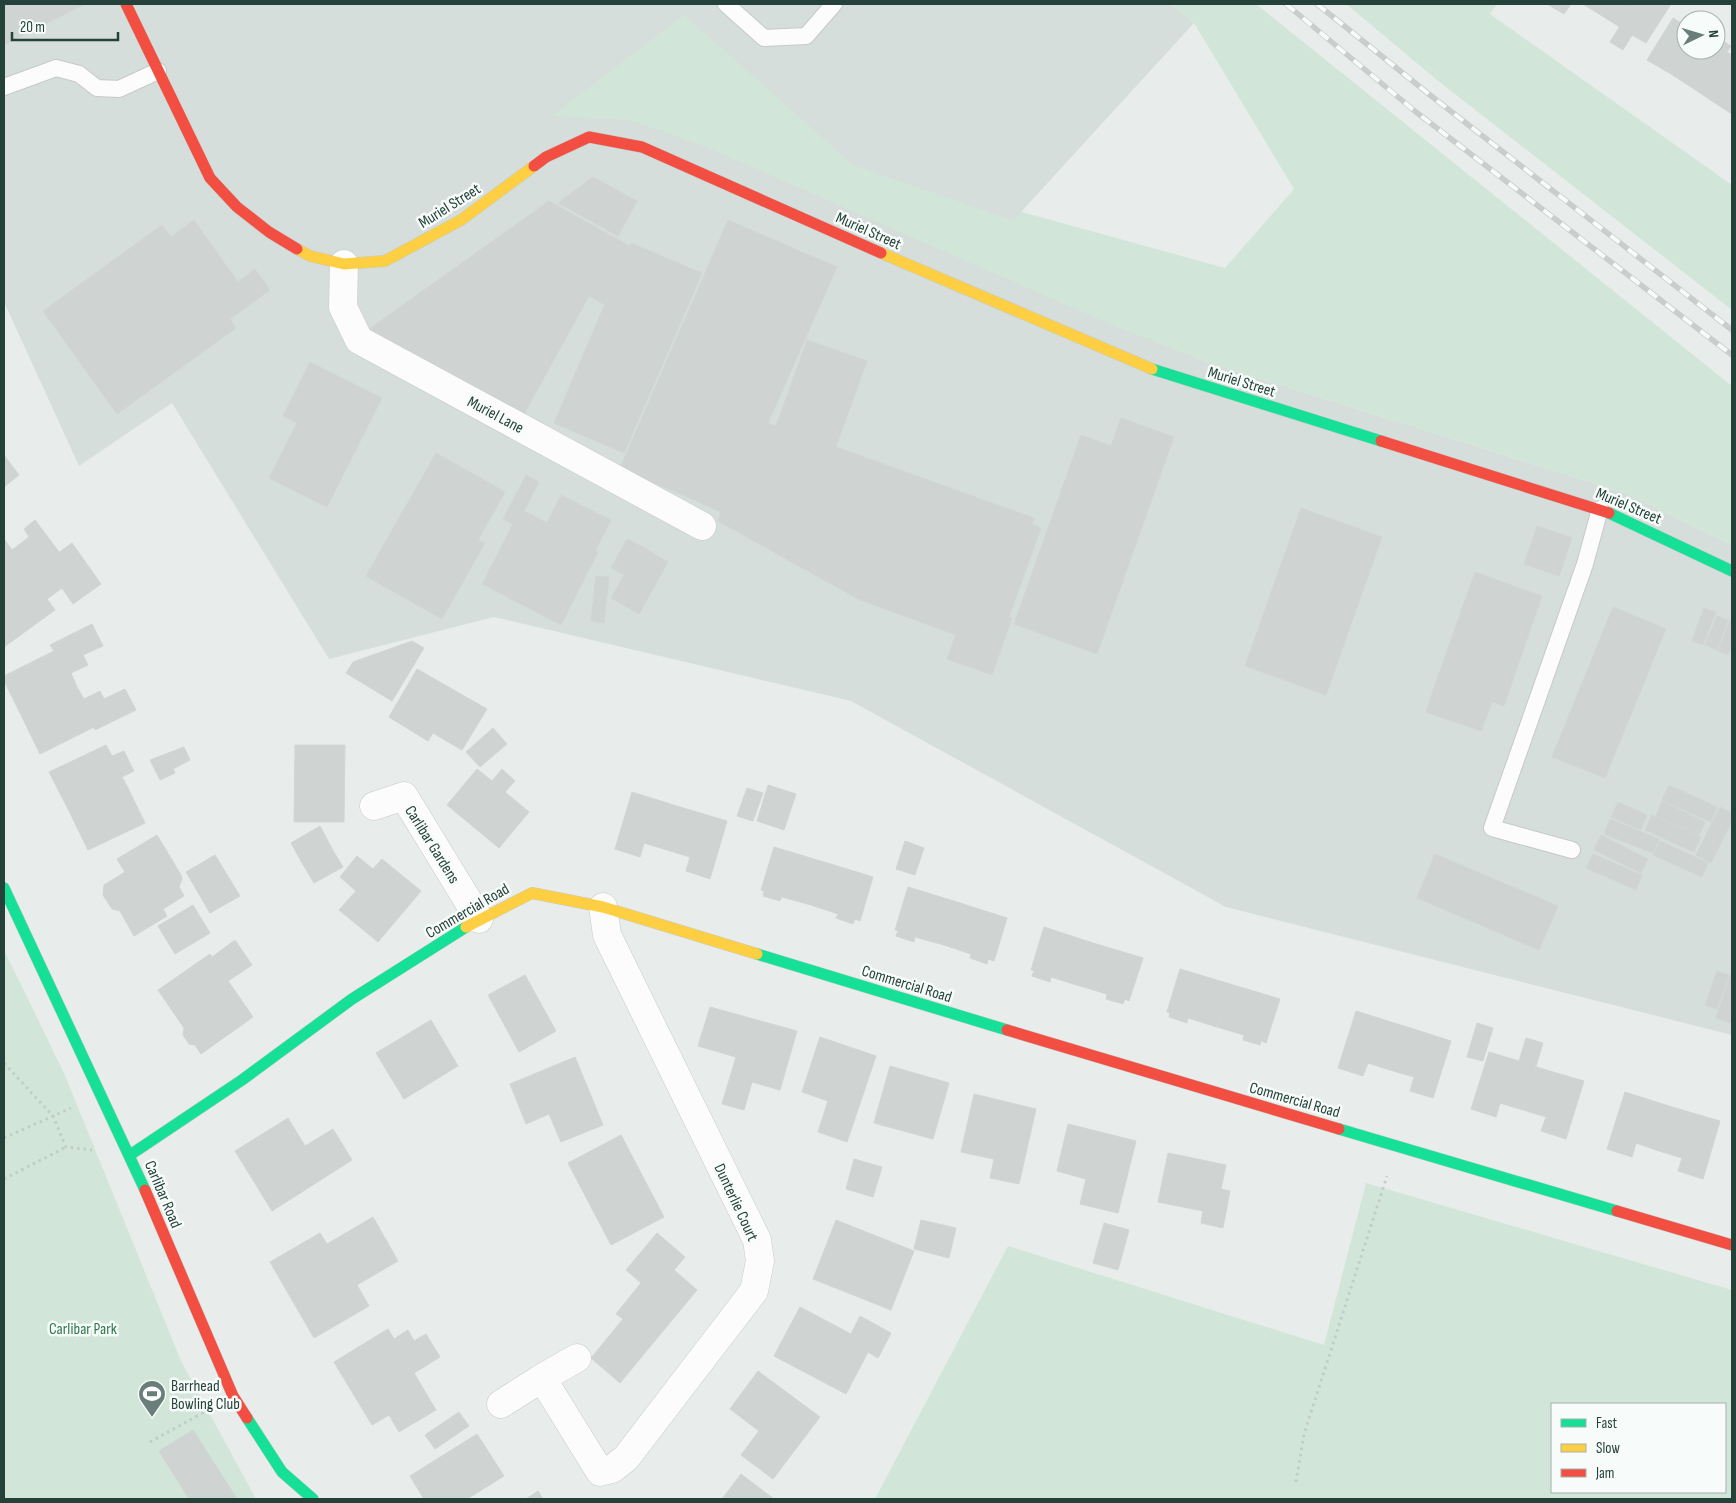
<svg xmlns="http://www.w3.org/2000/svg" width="1736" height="1503" font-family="'Sofia Sans Condensed',sans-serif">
	<rect width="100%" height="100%" fill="#e8edeb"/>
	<!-- built -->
	<polygon fill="#d6dedb" points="4,4 1172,4 1194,23 1022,211 1110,323 1210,363 1628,494 1732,545 1732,1035 1226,907 851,701 494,617 329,659 172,403 79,466 4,302"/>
	<!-- green -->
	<g fill="#d1e6d8" fill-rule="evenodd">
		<polygon points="1172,4 1256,4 1732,386 1732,545 1628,494 1210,363 1110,324 707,147 628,120 552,116 684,15 853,165 1014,221 1022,212 1225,268 1294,189 1194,23"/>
		<polygon points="1346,4 1497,4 1490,14 1732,185 1732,310 1437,80"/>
		<polygon points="4,950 64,1073 181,1361 256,1499 4,1499"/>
		<path d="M1366,1183l366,107v209h-857l133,-253 316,99zM1725,1404v88h-173v-88z"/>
	</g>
	<!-- building -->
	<g fill="#cfd4d2" stroke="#d1d6d4">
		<polygon points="4,4 85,4 4,45"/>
		<polygon points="1547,4 1571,4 1564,14"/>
		<polygon points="1583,4 1606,4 1599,14"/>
		<polygon points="1606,4 1634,4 1620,27 1599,14"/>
		<polygon points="1634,4 1671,4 1646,43 1632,35 1623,50 1610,42"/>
		<polygon points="1673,18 1686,26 1687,50 1671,74 1647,60"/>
		<polygon points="1716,37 1721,40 1716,49"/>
		<polygon points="1721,40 1731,46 1727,52 1732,55 1732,68 1712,101 1691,87"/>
		<polygon points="1715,50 1691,87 1671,74 1687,50"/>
		<polygon points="1732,68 1732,114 1712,101"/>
		<polygon points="593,177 637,201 618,236 558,203"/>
		<polygon points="549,201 630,246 605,305 589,296 524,414 369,329"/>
		<polygon points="194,220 238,282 255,269 270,290 230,319 236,328 117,414 43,311 162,225 171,237"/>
		<polygon points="728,220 837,267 768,423 776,426 807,340 867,361 836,447 1034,518 1032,524 1041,528 1009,617 1012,618 992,675 947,659 956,635 858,599 718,521 721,512 620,468"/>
		<polygon points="631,243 702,273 624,453 554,423"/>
		<polygon points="310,362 382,398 327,507 269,478 297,423 283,416"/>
		<polygon points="1121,418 1174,437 1097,654 1014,624 1081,435 1111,446"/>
		<polygon points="436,453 505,492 478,540 485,543 442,619 366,576"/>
		<polygon points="4,455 19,475 4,487"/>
		<polygon points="526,475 539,482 524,511 547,523 561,495 611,520 595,551 598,552 561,625 482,584 513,524 503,519"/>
		<polygon points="1301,508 1382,537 1326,695 1245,666"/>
		<polygon points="35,520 59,552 4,592 4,539 12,550 29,537 24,529"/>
		<polygon points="1537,526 1572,538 1559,576 1524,564"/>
		<polygon points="627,539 641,546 625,575 611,568"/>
		<polygon points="72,543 101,584 73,604 62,588 47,599 55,610 4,647 4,592"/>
		<polygon points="641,546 668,562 639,614 611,598"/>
		<polygon points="1475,572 1542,596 1504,706 1436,682"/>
		<polygon points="596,576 609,577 604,623 591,621"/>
		<polygon points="1613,607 1666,629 1605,778 1552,757"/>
		<polygon points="1704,608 1716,612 1703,645 1692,641"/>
		<polygon points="1717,616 1728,620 1717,650 1705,645"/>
		<polygon points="1730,620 1732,621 1732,646 1728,655 1718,651"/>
		<polygon points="92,624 103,646 83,655 88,665 71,673 77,687 21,715 4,681 4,676 54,651 50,645"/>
		<polygon points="412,641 424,648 392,701 346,673 353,662"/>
		<polygon points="417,669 487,709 462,750 433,733 428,741 389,717"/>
		<polygon points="1436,682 1492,702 1481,731 1426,712"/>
		<polygon points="77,687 84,699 100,691 104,699 125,689 136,710 95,730 94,727 40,754 21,715"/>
		<polygon points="493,728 507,744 480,767 466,752"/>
		<polygon points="106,745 112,756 124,751 134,771 122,777 126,784 69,811 49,772"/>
		<polygon points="295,745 345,745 344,822 294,822"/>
		<polygon points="184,747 190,760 173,769 175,773 160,780 150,760"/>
		<polygon points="477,769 492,781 502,769 515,781 505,792 529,812 499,848 447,805"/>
		<polygon points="126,784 145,823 88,850 69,811"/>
		<polygon points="768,785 796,794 784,830 757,821"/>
		<polygon points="1669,785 1717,807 1711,822 1662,800"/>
		<polygon points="747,788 763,793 753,821 737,816"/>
		<polygon points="632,792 680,807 667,850 644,843 640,857 615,849"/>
		<polygon points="1662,801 1705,822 1699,835 1656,816"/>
		<polygon points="1618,802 1647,815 1641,830 1611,817"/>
		<polygon points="680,807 727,821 710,879 686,871 690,857 667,850"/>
		<polygon points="1720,807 1732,813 1732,821 1711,863 1696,855"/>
		<polygon points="1652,815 1701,837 1694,852 1645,830"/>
		<polygon points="1610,819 1659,839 1653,853 1604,834"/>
		<polygon points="320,826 331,847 302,863 291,843"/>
		<polygon points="157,835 181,875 182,879 179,887 184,896 163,909 167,916 134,936 120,911 112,909 103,895 104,885 125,872 117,859"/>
		<polygon points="1601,835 1648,859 1641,873 1594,850"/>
		<polygon points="905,841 924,848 915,875 896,869"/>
		<polygon points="1660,841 1708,863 1702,877 1653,855"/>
		<polygon points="331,847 343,867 314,883 302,863"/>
		<polygon points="774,847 824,862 811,905 782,897 780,901 763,896 764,891 761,890"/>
		<polygon points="1435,854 1558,906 1539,950 1417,898"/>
		<polygon points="1593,854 1642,875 1636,890 1586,868"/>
		<polygon points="215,855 240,896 210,913 186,872"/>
		<polygon points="357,856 373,869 382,859 421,891 378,942 339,910 356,891 340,877"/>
		<polygon points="824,862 873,877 860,921 855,919 853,924 836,918 838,914 811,905"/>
		<polygon points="908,887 957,902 944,945 915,937 914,942 896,936 898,931 895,930"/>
		<polygon points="957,902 1007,918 994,961 988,959 987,964 970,958 971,954 944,945"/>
		<polygon points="193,905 210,933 175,954 158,926"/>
		<polygon points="1044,927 1093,943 1080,986 1051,977 1050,982 1032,976 1034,971 1031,970"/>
		<polygon points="235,940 252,965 228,981 253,1017 201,1054 195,1045 189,1044 183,1035 184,1028 158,990 210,954 212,957"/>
		<polygon points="1093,943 1143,958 1129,1001 1125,999 1123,1004 1106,999 1107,994 1080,986"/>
		<polygon points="1180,969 1230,984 1217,1027 1188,1018 1187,1023 1169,1017 1170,1013 1167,1012"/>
		<polygon points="1732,970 1732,1020 1731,1023 1716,1018"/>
		<polygon points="1717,971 1729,975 1717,1009 1705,1005"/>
		<polygon points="525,975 556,1031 519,1052 488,995"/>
		<polygon points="1230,984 1280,999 1266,1043 1261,1041 1260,1045 1243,1040 1244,1035 1217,1027"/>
		<polygon points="710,1007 797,1031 780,1090 752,1082 744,1110 722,1104 736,1057 698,1046"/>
		<polygon points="1356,1011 1404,1026 1390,1070 1368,1063 1363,1076 1338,1068"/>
		<polygon points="431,1020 458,1066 404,1099 376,1053"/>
		<polygon points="1477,1023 1493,1028 1483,1061 1467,1057"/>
		<polygon points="1404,1026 1451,1041 1433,1098 1410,1091 1414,1077 1390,1070"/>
		<polygon points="820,1037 876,1056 847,1142 818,1132 828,1101 802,1092"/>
		<polygon points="1526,1038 1543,1043 1523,1110 1500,1103 1496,1117 1471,1109 1489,1052 1519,1061"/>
		<polygon points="575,1057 603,1125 561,1142 549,1114 526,1124 510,1084"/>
		<polygon points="890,1066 949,1083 933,1139 874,1123"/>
		<polygon points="1536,1067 1584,1081 1566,1139 1541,1131 1546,1117 1523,1110"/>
		<polygon points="1625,1092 1672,1107 1659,1151 1636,1143 1632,1157 1607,1149"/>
		<polygon points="974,1094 1036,1109 1019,1184 990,1178 994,1159 961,1152"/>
		<polygon points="1672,1107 1720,1121 1703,1179 1678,1171 1682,1158 1659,1151"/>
		<polygon points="288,1118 305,1146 333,1129 352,1160 272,1211 235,1151"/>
		<polygon points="1068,1124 1136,1141 1118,1213 1080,1204 1086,1179 1057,1171"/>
		<polygon points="621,1135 664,1217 611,1245 568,1163"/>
		<polygon points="1168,1153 1226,1165 1221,1189 1230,1191 1223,1228 1201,1223 1203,1211 1158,1202"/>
		<polygon points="854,1159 882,1167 873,1197 846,1189"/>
		<polygon points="373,1217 398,1261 357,1285 369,1306 314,1338 270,1262 320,1233 327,1244"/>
		<polygon points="836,1220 914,1251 891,1310 813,1279"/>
		<polygon points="921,1220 956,1228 949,1258 914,1249"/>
		<polygon points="1104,1223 1129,1230 1118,1270 1093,1263"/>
		<polygon points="657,1233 685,1257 674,1270 697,1290 620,1383 591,1358 623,1319 616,1314 641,1283 626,1270"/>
		<polygon points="800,1307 851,1334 860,1316 891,1333 878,1358 868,1352 846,1394 774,1356"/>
		<polygon points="388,1329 394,1339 408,1330 414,1341 426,1334 440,1357 414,1373 436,1410 399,1432 389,1415 372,1425 334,1362"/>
		<polygon points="758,1371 820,1417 773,1479 741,1455 759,1431 730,1409"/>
		<polygon points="459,1412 469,1426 435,1449 425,1435"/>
		<polygon points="193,1430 237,1499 189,1499 159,1451"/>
		<polygon points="477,1434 504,1476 467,1499 424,1499 410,1476"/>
		<polygon points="741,1474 774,1499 722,1499"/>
		<polygon points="538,1491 543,1499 526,1499"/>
	</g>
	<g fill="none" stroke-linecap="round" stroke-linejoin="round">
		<defs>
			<g id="lane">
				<polyline points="726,4 764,38 806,36 834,4"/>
				<polyline points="4,87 56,68 79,74 97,88 119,89 158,71"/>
				<polyline points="1572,850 1492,828 1585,564 1600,509"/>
			</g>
			<g id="street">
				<polyline points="344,264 343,307 359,340 702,526"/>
				<polyline points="374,806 404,796 479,919"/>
				<polyline points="542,1378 577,1358"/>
				<polyline points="501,1404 542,1378 600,1472 612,1469 626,1458 754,1291 760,1261 757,1240 607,935 603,907"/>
			</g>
			<g id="fast">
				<polyline points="1152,369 1381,441"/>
				<polyline points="1609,513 1732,571"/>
				<polyline points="4,888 145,1190"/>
				<polyline points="757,954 1007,1030"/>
				<polyline points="1339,1129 1617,1211"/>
				<polyline points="130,1155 242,1080 352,999 466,927"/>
				<polyline points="247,1418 282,1472 313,1499"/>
			</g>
			<g id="slow">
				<polyline points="297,249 310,256 344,264 385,261 461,220 534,166"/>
				<polyline points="881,253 1152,369"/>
				<polyline points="466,927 532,893 603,907 757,954"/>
			</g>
			<g id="jam">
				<polyline points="126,4 210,178 237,207 269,232 297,249"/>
				<polyline points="534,166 546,157 589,137 642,147 881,253"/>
				<polyline points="1381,441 1609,513"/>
				<polyline points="1007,1030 1339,1129"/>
				<polyline points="145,1190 233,1396 247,1418"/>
				<polyline points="1617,1211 1732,1245"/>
			</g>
		</defs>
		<!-- lane casing -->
		<use href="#lane" stroke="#c5cac8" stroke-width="18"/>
		<!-- street casing -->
		<use href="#street" stroke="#c5cac8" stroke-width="29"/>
		<!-- fast casing -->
		<use href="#fast" stroke="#c3cbc8" stroke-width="12"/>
		<!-- slow casing -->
		<use href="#slow" stroke="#c3cbc8" stroke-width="12"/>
		<!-- jam casing -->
		<use href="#jam" stroke="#c3cbc8" stroke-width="12"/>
		<!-- path -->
		<g stroke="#c3ccca" stroke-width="3" stroke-dasharray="2.5 4" stroke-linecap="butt">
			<polyline points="4,1063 53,1116 66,1147 92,1150"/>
			<polyline points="4,1138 71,1108"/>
			<polyline points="4,1179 66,1147"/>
			<polyline points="150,1442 206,1411"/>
			<polyline points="1296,1482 1304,1434 1387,1176"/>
		</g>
		<!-- lane -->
		<use href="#lane" stroke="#fcfcfc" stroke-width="16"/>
		<!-- street -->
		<use href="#street" stroke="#fcfcfc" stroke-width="28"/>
		<!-- fast -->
		<use href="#fast" stroke="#16e098" stroke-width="11"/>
		<!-- slow -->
		<use href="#slow" stroke="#ffcf43" stroke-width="11"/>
		<!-- jam -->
		<use href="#jam" stroke="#f24e42" stroke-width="11"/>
		<defs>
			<g id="rail">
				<polyline points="1286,4 1416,112 1732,355"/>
				<polyline points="1317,4 1430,95 1732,330"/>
			</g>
		</defs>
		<!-- rail casing -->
		<use href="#rail" stroke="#c9cdcc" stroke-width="5.5"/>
		<!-- rail -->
		<use href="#rail" stroke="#f7fbf9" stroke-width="4" stroke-dasharray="11" stroke-linecap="butt"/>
	</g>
	<!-- icons -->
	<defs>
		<symbol id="stadium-pin" viewBox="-11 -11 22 30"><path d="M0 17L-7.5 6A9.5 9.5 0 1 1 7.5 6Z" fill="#697e78" stroke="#f7fbf9"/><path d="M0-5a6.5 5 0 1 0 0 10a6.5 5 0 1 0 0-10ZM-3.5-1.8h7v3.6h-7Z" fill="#fff"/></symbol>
	</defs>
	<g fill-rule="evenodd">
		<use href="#stadium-pin" x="136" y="1378" width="32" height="43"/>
	</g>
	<g text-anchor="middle" stroke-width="5" stroke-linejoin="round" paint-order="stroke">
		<!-- street labels -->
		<g font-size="16" fill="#24423a" stroke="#f7fbf9">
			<text transform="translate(449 205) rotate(-32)" y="6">Muriel Street</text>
			<text transform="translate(869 230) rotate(24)" y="6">Muriel Street</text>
			<text transform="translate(1242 381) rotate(17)" y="6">Muriel Street</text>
			<text transform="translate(496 414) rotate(28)" y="6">Muriel Lane</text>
			<text transform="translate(1629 505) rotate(23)" y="6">Muriel Street</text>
			<text transform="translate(433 844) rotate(58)" y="6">Carlibar Gardens</text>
			<text transform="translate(467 910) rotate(-30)" y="6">Commercial Road</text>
			<text transform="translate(907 983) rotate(17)" y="6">Commercial Road</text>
			<text transform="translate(1295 1099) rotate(16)" y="6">Commercial Road</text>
			<text transform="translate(164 1194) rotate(67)" y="6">Carlibar Road</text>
			<text transform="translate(737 1202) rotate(65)" y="6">Dunterlie Court</text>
		</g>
		<!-- park labels -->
		<g font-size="16" fill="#2d7a4b" stroke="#f7fbf9">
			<text x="83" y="1334">Carlibar Park</text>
		</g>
		<!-- poi labels -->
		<g font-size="16" fill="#24423a" stroke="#f7fbf9" text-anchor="start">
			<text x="171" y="1391">Barrhead<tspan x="171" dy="18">Bowling Club</tspan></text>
		</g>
	</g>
	<!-- border -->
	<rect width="1736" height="1503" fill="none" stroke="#24423a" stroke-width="10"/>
	<!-- legend -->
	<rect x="1551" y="1403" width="175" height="90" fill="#f7fbf9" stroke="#a3b1ad"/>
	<rect x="1561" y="1419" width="25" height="8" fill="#16e098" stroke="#a3b1ad"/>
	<text x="1596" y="1428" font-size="15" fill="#24423a">Fast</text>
	<rect x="1561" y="1444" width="25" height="8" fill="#ffcf43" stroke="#a3b1ad"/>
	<text x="1596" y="1453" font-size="15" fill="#24423a">Slow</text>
	<rect x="1561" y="1469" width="25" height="8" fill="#f24e42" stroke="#a3b1ad"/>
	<text x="1596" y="1478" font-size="15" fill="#24423a">Jam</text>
	<!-- north arrow -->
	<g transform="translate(1701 35) rotate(85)"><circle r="24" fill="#f7fbf9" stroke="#a3b1ad"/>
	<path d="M0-4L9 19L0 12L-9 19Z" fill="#697e78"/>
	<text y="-8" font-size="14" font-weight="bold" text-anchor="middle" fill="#24423a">N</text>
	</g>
	<!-- scale -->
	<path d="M12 32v8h106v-8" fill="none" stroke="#24423a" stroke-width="2.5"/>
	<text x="20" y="32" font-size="15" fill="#24423a" stroke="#f7fbf9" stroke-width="4" paint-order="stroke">20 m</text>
</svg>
